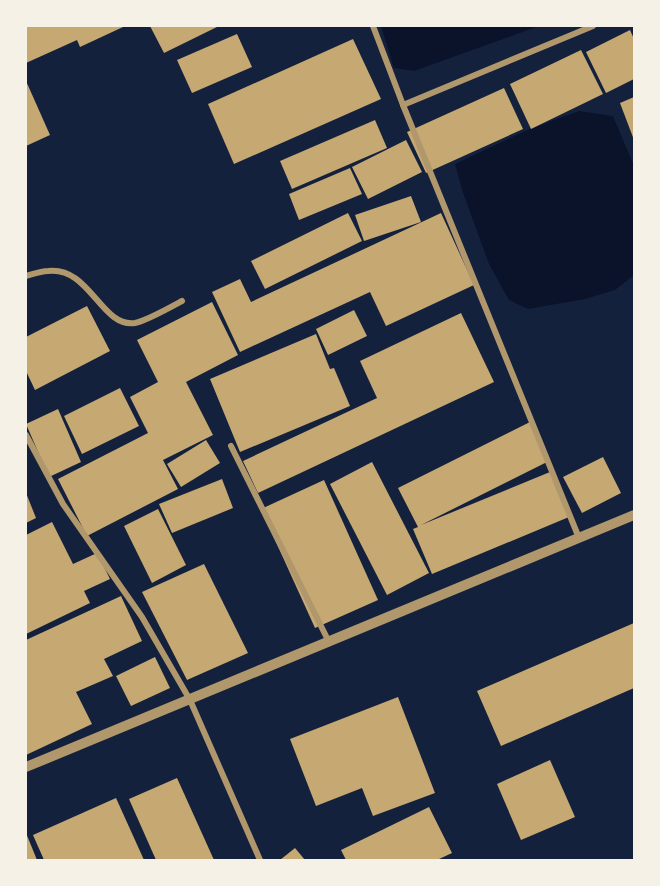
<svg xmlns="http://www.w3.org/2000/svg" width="660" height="886" font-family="Figtree,sans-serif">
	<rect width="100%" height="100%" fill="#14213d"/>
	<!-- water -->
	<g fill="#0b132b">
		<polygon points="381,26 539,26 414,71 394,68"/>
		<polygon points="579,111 613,116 634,166 634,275 615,290 585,299 528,309 509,300 489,264 463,193 455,164 527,130"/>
	</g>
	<!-- building -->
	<g fill="#c6a872">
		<polygon points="26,26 123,26 123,27 80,47 77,40 26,63"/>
		<polygon points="150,26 219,26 164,53"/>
		<polygon points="630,30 634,39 634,79 606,93 586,52"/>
		<polygon points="237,34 252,67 192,93 177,60"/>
		<polygon points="353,39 381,99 234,164 208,104"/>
		<polygon points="581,50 603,94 531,129 510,84"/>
		<polygon points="26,81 50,135 26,146"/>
		<polygon points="504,88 523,129 426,173 407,132"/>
		<polygon points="634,97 634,140 620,103"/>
		<polygon points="375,120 387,148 292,189 280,161"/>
		<polygon points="406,140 422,172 368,199 352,167"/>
		<polygon points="350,168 362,194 299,220 289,194"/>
		<polygon points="411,196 421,222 364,241 355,215"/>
		<polygon points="348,213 362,241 265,289 251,261"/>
		<polygon points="441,213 474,285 386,326 370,292 240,352 212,292 240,279 251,302"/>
		<polygon points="212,302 238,355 186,382 213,435 163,460 178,489 87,536 58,479 148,433 130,397 158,382 137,340"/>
		<polygon points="87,306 110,351 35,390 26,371 26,337"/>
		<polygon points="354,310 367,336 328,355 316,329"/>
		<polygon points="461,313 494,382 258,493 243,461 377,398 360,361"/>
		<polygon points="316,334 330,369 334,368 350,406 240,452 210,379"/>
		<polygon points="120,388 139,426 82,454 64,416"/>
		<polygon points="58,409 81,462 49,477 26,424"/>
		<polygon points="530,422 549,461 421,525 550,472 569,517 432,574 413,529 418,527 398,488"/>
		<polygon points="206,440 220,463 181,487 167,464"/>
		<polygon points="603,457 621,493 582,513 563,477"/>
		<polygon points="372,462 429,573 387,595 330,484"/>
		<polygon points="222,479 233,508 172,533 159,504"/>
		<polygon points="324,480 378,600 315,628 261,509"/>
		<polygon points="26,493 36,518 26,523"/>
		<polygon points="158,509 186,565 152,583 124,526"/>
		<polygon points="52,522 73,564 97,553 110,579 84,591 90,603 26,634 26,535"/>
		<polygon points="204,564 248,653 187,680 142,592"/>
		<polygon points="121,596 142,641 104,659 113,676 76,692 92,724 26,755 26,640"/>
		<polygon points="634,623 634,688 501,746 477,691"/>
		<polygon points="155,657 170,688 131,706 116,676"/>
		<polygon points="398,697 435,793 373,816 362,788 316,806 290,739"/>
		<polygon points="550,760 575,817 521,840 497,784"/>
		<polygon points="177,778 214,860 156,860 129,799"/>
		<polygon points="116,798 144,860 44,860 33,835"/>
		<polygon points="429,807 452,853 437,860 346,860 341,850"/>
		<polygon points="26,833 37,860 26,860"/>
		<polygon points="295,848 305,860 280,860"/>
	</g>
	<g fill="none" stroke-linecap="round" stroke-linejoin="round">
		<!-- minor -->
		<g stroke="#b1986c" stroke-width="6">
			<polyline points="373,26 403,105 579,538"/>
			<polyline points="403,105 593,26"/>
			<path d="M26,276c7,-2 15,-5 22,-5 42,-5 53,57 87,52 11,-2 36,-16 47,-22"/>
			<polyline points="26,435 63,504 142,617 190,700 260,860"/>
			<polyline points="231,446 329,642"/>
		</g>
		<!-- tertiary -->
		<polyline stroke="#b1986c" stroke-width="10" points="26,767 634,515"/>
	</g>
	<!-- border -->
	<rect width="660" height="886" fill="none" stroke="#f6f1e7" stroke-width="54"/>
</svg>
